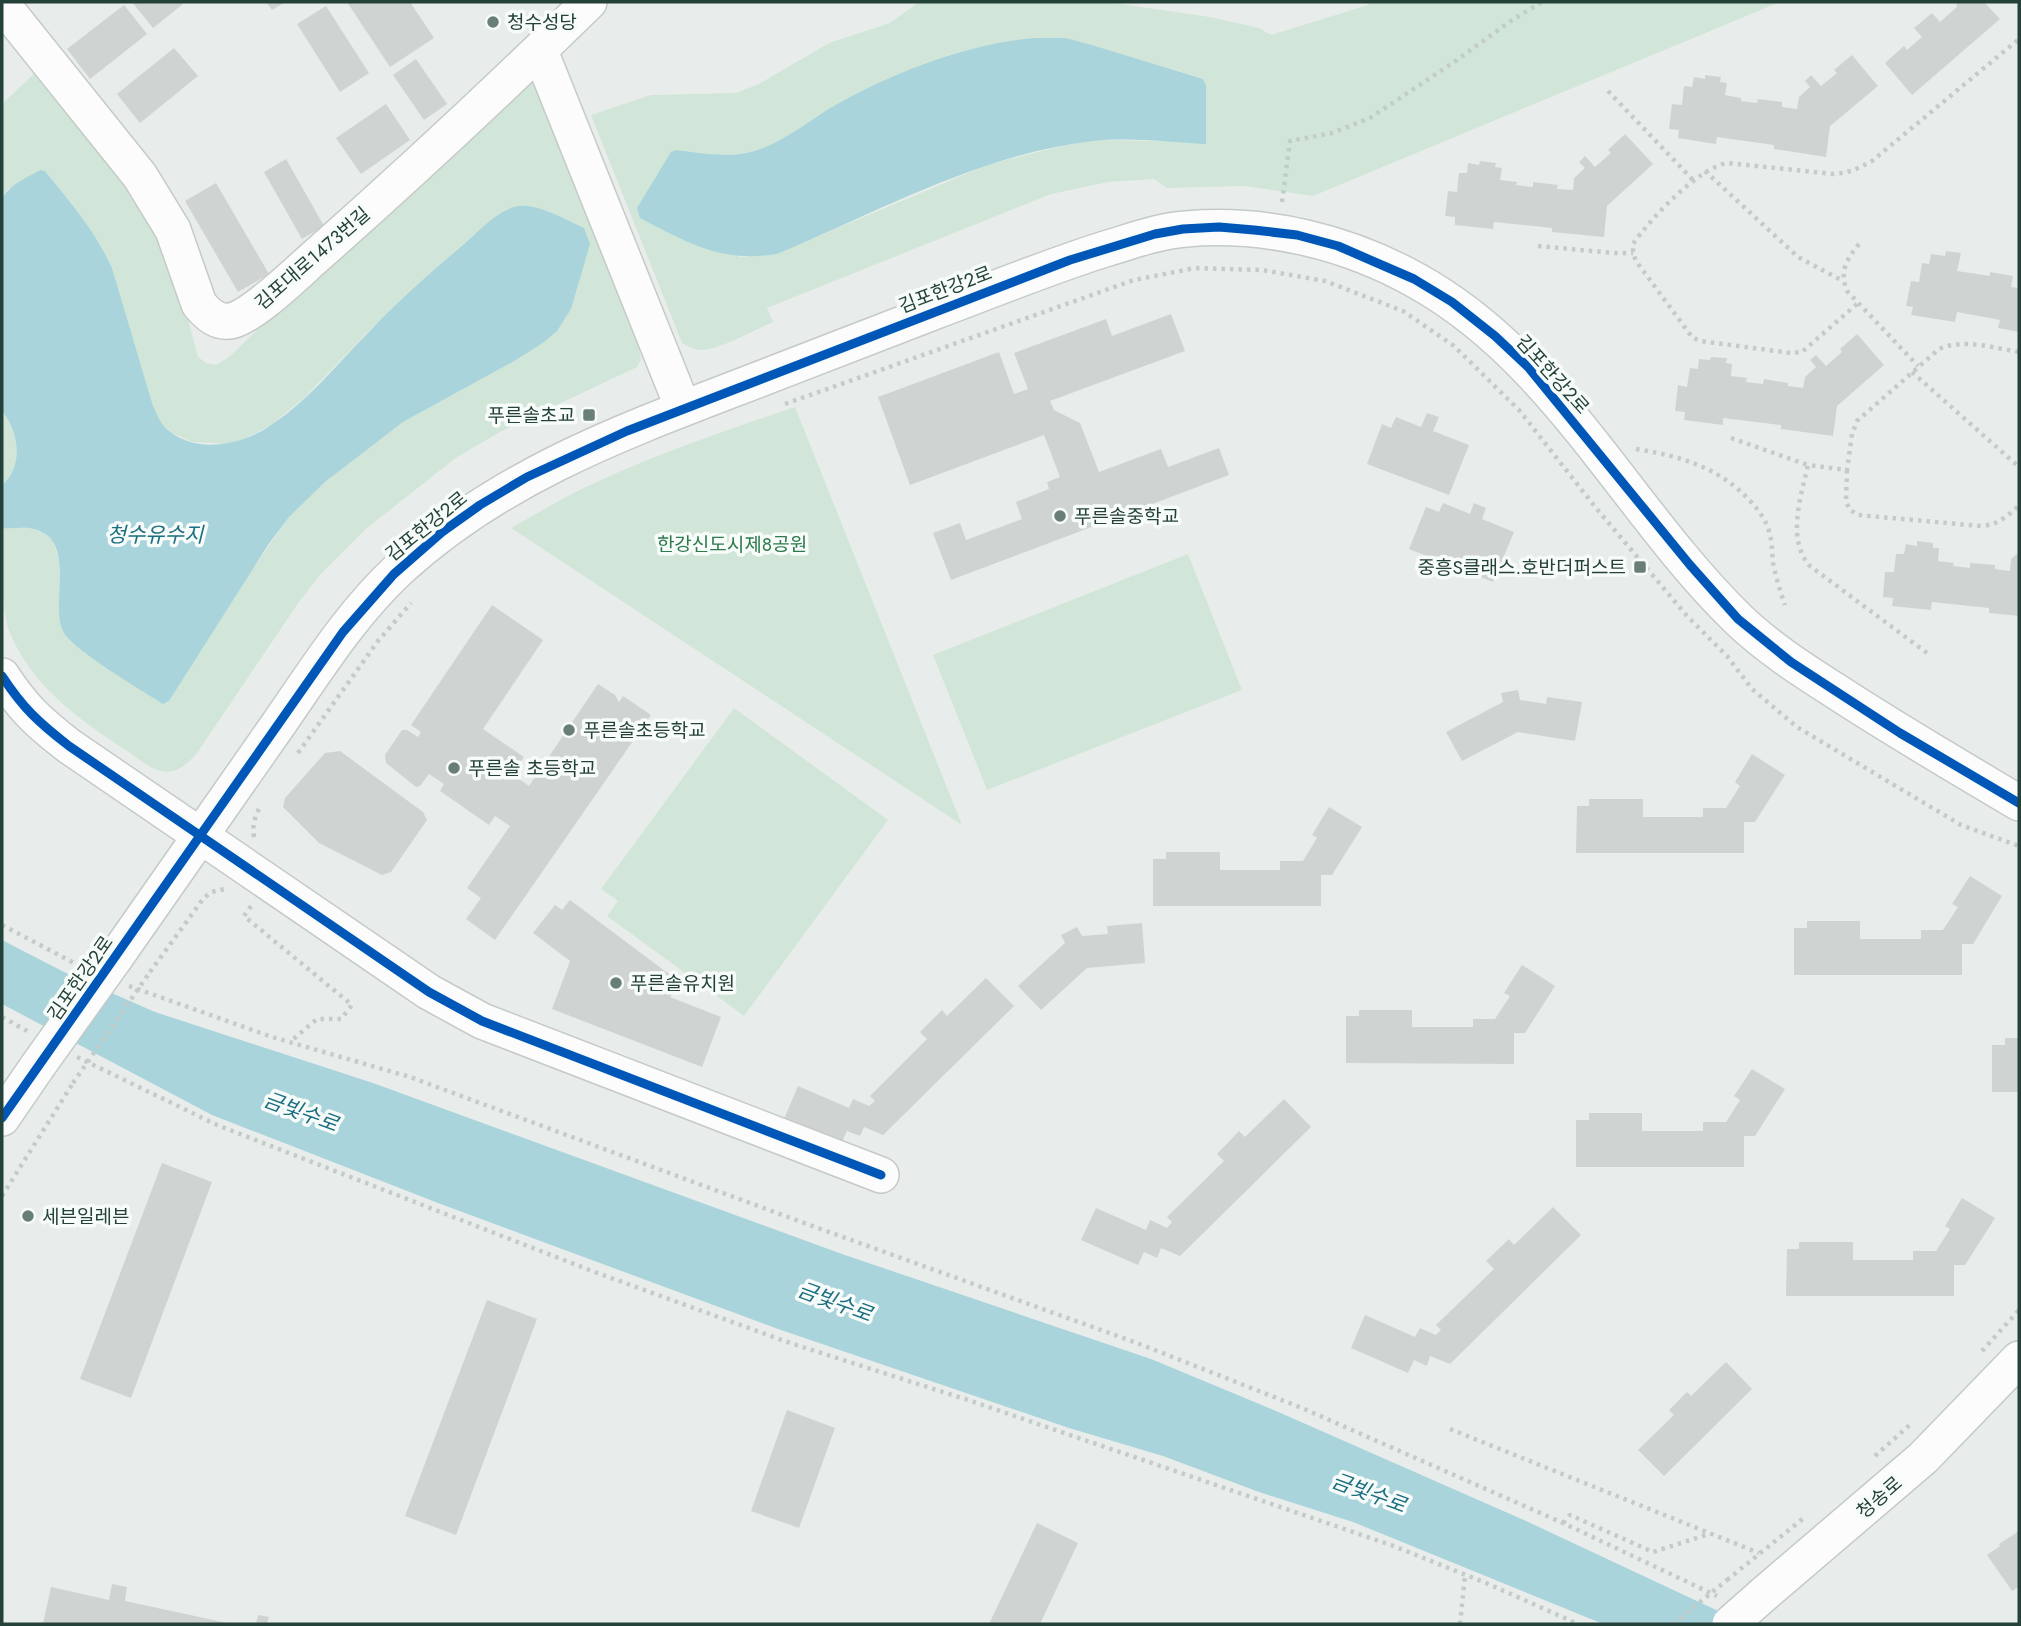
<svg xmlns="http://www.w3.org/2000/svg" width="2021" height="1626" font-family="Jost,'Noto Sans KR',sans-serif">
	<rect width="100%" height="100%" fill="#e8edeb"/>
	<!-- green -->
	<g fill="#d1e6d8" fill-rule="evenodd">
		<path d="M919,2h188l103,15 49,11 12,7 97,-30 -1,-3h413l-467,194 -69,-10 -77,2 -13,-9 -46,3 -57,12 -284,114 6,14c-19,8 -51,27 -70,28 -8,0 -14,-3 -21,-7l-91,-228 60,-20 85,-2 23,-9 70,-41 61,-20zM1035,38h31l26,7 111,34 -41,62 -66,-1 -35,6 -74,19 -211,89 -37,3 -62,-107c22,3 46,7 69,3 31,-4 65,-34 93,-50 56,-31 133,-61 196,-65z"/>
		<path d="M38,70l76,88 60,109 24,90 8,6 10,2 13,-8 203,-194 93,-82 8,2 5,7 101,259 2,11 -4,7 -137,65 -43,25 -90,71 -47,47 -21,27 -102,151c-10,11 -21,22 -36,18 -12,-3 -23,-12 -32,-19 -48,-30 -100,-68 -121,-124 -8,-30 -6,-68 -6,-100h28l14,5 9,8 6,17 1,19 25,76 78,51 6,-3 71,-114 49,-70 36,-35 78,-60 113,-62 55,-51 4,-15 -43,-87h-18l-27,17 -116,105 -66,68 -34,28 -17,9 -22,10 -40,-2 -18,-8 -13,-10 -8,-18 -41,-138c-16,-36 -42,-66 -66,-96l-6,-2 -33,20 -5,8v-94z"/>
		<path d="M795,407l167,418 -451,-297c24,-13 49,-29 75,-41 67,-32 139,-56 209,-80z"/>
		<path d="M2,411c17,20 22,56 0,74z"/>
		<polygon points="1188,554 1242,690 987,790 933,655"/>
		<polygon points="734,708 888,820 744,1016 607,916 618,901 601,889"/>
	</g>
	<!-- water -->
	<g fill="#a9d4db">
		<path d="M1035,38h31l26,7 111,34 3,7v58c-37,-2 -76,-7 -113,-3 -112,13 -213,70 -316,113 -56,9 -89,-11 -137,-36l-3,-10 34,-56 5,-2c25,3 51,8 75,2 32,-8 59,-33 88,-49 55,-31 133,-61 196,-65z"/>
		<path d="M40,170l5,1c25,31 51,61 67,97l41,138c3,6 6,14 10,19 28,31 78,21 108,0 37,-24 66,-61 97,-92 29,-31 62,-60 94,-87 15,-13 32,-33 52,-39 21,-6 51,13 70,21l6,16 -19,65 -14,22 -13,11 -28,18 -113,62 -78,60 -36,35 -21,28 -99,156 -6,3c-20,-13 -92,-55 -100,-73 -14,-30 17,-95 -34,-103 -9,-1 -18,1 -27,0v-43c22,-18 17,-54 0,-74v-213c9,-14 24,-20 38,-28z"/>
		<polygon points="2,940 66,973 155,1012 373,1083 842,1254 1151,1359 1276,1411 1526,1521 1746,1624 1603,1624 1353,1522 1259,1492 1163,1456 1069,1428 778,1329 438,1203 212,1115 2,1004"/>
	</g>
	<!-- building -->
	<g fill="#cfd4d2">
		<polygon points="132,2 181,2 183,4 153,28"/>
		<polygon points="266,2 286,2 272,10"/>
		<polygon points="347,2 410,2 434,38 390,67"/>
		<polygon points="1956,2 1984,2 2000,19 1912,95 1885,63 1904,46 1907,50 1922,37 1914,28 1932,13 1940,22 1957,7"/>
		<polygon points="124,5 147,34 90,79 67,49"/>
		<polygon points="326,6 369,73 340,92 297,24"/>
		<polygon points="174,48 198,76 140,123 117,94"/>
		<polygon points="1852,55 1878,86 1830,126 1826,157 1774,149 1774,145 1717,137 1716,144 1678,138 1679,130 1669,129 1672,104 1682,105 1684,86 1692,87 1694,77 1705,79 1705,75 1721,77 1720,82 1727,83 1725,95 1741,98 1741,101 1757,103 1758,99 1782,102 1782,107 1797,109 1799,97 1810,87 1805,81 1811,75 1821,86 1837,73 1834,70"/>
		<polygon points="416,59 447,104 424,120 393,75"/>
		<polygon points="386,104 410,140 361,174 336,138"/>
		<polygon points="1625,134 1653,164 1607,206 1604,237 1552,232 1552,228 1494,222 1493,229 1455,225 1455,217 1445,216 1448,191 1457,192 1459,173 1467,173 1468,163 1479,165 1480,161 1496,163 1495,167 1502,168 1500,180 1517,182 1516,185 1533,187 1533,182 1558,185 1557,189 1573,190 1574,178 1585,168 1579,162 1585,156 1595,167 1611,153 1608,150"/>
		<polygon points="286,159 324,226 302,239 264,172"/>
		<polygon points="216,183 269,274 238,292 185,201"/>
		<polygon points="1946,251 1961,253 1957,271 1990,276 1990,272 2013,276 2011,287 2019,288 2019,332 1998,328 2000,320 1957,312 1955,322 1911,315 1913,307 1906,306 1911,281 1919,282 1922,263 1929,264 1931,254 1945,256"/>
		<polygon points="1171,314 1185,351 1050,401 1054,410 1080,423 1099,472 1161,449 1168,467 1219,448 1229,475 951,580 933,533 960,523 966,540 1022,519 1016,502 1049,489 1047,482 1060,477 1044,435 910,485 878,397 999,352 1014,394 1028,389 1014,353 1106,319 1112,336"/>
		<polygon points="1857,334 1884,365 1837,406 1833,436 1781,429 1781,425 1723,418 1723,425 1684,420 1685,412 1675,411 1678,385 1687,387 1690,368 1698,369 1699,359 1710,360 1711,357 1727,358 1726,363 1732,364 1731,376 1747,378 1746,382 1763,384 1764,379 1788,383 1788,386 1803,388 1805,377 1816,367 1810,360 1816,355 1826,366 1842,352 1840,349"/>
		<polygon points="1427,413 1439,417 1433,431 1469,445 1449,495 1367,464 1382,424 1391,428 1396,417 1421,427"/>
		<polygon points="1443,503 1470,514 1474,503 1486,508 1482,519 1514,532 1493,582 1409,549 1426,507 1439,512"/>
		<polygon points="1917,541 1933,543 1933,548 1939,548 1938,561 1954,563 1953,566 1970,568 1970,563 1995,565 1995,569 2010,571 2011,559 2019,552 2019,616 1989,613 1989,608 1932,602 1931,610 1892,606 1893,598 1883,597 1885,572 1894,572 1896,554 1904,554 1906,544 1917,546"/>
		<polygon points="492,605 543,640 483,729 524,757 512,774 529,786 598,684 615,695 619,702 623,696 651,715 495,940 466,919 481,898 467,888 510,826 495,816 489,825 440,791 444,784 429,774 420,786 416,787 386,763 385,755 402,730 407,730 418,737 421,732 411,725"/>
		<polygon points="1518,690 1520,700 1546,704 1547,697 1582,702 1575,741 1518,732 1462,761 1446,732 1503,702 1501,693"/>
		<polygon points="340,751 423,812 427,820 391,872 382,875 319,843 283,807 285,798 325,753"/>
		<polygon points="1752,754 1785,775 1755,822 1744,822 1744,853 1576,853 1577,806 1589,806 1589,799 1643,799 1643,817 1703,817 1703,808 1726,808 1740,786 1735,782"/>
		<polygon points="1329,807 1362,827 1332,875 1321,875 1321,906 1153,906 1153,859 1166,859 1166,852 1220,852 1220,870 1280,870 1280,861 1303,861 1317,838 1312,835"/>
		<polygon points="1970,876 2002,896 1973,944 1962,944 1962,975 1794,975 1794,928 1807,928 1807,921 1860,921 1860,939 1921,939 1921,930 1943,930 1958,907 1952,904"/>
		<polygon points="570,900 681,983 670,997 721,1017 702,1067 552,1009 570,961 533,933 555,905 562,910"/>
		<polygon points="1142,923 1145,963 1087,968 1041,1010 1018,986 1065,943 1061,935 1077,927 1082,936 1108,934 1107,926"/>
		<polygon points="1522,965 1555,986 1525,1033 1514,1033 1514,1064 1346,1063 1346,1016 1359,1016 1359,1010 1412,1010 1412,1027 1473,1027 1473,1019 1495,1019 1510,996 1504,993"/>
		<polygon points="986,978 1014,1006 883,1135 864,1127 860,1136 847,1131 841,1144 784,1119 798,1086 849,1108 853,1099 869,1106 875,1101 870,1096 927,1039 920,1032 942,1010 947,1016"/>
		<polygon points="2005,1038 2019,1038 2019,1092 1992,1092 1992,1045 2005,1045"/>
		<polygon points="1752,1069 1785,1089 1755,1136 1744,1136 1744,1167 1576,1167 1576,1120 1589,1120 1589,1113 1642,1113 1642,1131 1703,1131 1703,1122 1726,1122 1740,1100 1734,1096"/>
		<polygon points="1284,1099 1311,1127 1180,1256 1161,1248 1157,1258 1144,1252 1138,1265 1081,1240 1096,1208 1146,1230 1150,1220 1167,1228 1172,1222 1167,1217 1224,1161 1217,1154 1239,1131 1245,1137"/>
		<polygon points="162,1163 212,1182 131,1398 80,1379"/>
		<polygon points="1962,1198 1995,1218 1965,1265 1954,1265 1954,1296 1786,1296 1787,1249 1799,1249 1799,1242 1853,1242 1853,1260 1913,1260 1913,1251 1936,1251 1950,1229 1945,1226"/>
		<polygon points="1553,1207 1581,1235 1450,1364 1430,1356 1427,1366 1414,1360 1408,1373 1351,1348 1365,1315 1415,1337 1420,1328 1436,1335 1441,1330 1436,1325 1494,1269 1486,1261 1509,1239 1514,1245"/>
		<polygon points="487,1300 537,1319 456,1535 405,1516"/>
		<polygon points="1726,1362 1752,1389 1664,1476 1638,1450 1674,1415 1669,1410 1687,1392 1691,1396"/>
		<polygon points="787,1410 835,1428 799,1528 751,1511"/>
		<polygon points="1037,1523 1078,1543 1040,1624 989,1624"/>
		<polygon points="2019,1531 2019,1587 2012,1591 1987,1555 2000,1546 1999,1544"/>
		<polygon points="112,1584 127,1587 125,1601 232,1624 43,1624 51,1587 109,1600"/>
		<polygon points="258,1615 269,1617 267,1624 256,1624"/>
	</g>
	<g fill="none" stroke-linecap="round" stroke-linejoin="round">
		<defs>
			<g id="minor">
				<path d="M2,4l138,172 33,54 26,74c8,10 18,19 31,17 21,-3 68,-49 85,-64 94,-83 185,-168 274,-255"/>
				<polyline points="540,51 683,408"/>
				<path d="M2,676c21,32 36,46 67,70l360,246 53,29 399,154"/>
				<path d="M115,958c55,-78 110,-158 165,-236 36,-52 71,-108 118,-152 98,-90 213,-134 336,-181 67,-26 134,-52 202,-78 56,-21 112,-44 169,-62 27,-8 53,-18 81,-20 80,-7 162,13 231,52 139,77 210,230 321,338 29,28 63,50 96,71 61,40 123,76 185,113"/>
				<polyline points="2,1118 37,1067"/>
				<polyline points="1764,1594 1923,1458 2019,1359"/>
			</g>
		</defs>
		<!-- minor casing -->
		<use href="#minor" stroke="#c5cac8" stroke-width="38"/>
		<!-- path -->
		<g stroke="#c3ccca" stroke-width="4.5" stroke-dasharray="3.5 5" stroke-linecap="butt">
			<polyline points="1608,91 1693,180"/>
			<polyline points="1705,171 1798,257 1843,281"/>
			<polyline points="1282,202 1290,141 1332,133 1370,118 1457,60 1512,20 1542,2"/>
			<path d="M1859,244c-12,15 -20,27 -12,47l71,75"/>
			<polyline points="1538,246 1614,253 1633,253"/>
			<path d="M1857,304l-55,48 -11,1 -91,-12 -8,-4 -56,-76 -3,-8v-9c17,-25 65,-76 94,-81l107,11c15,-1 25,-6 38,-13l147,-122"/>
			<polyline points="1912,372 2019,467"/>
			<polyline points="785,404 1134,280 1195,268 1262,270 1325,281 1403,311 1454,346 1519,410 1596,508 1687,616 1727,656 1752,689 1797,727 1904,791 1961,825 2019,846"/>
			<polyline points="1731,438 1808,465"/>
			<path d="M1636,449c45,7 85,19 116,54 7,8 14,17 17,28 3,10 3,21 4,32 3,14 7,28 12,42"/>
			<path d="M1847,470l-1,30 3,9 9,6 123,11c17,-1 26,-10 38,-20"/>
			<path d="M1927,653l-117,-87c-24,-26 -9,-70 -2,-101l39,5 5,-36 5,-13 82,-72c24,-11 55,-1 80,3"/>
			<polyline points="298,753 378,641 411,603"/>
			<path d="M254,837c-2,-12 1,-21 7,-32"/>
			<polyline points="251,906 244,916 352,1005 341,1019 317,1019 290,1042"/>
			<polyline points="2,925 76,964"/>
			<polyline points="150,972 203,899 211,892 225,889"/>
			<polyline points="129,986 272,1037 410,1077 804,1223 1137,1343 1302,1408 1563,1523 1717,1596"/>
			<polyline points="2,1017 29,1032"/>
			<polyline points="77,1057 217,1125 592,1271 790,1343 968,1400 1391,1545 1486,1583 1578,1624"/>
			<polyline points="2,1196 73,1083"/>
			<polyline points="1982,1351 2019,1310"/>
			<polyline points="1450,1429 1759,1553"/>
			<polyline points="1875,1456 1913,1422"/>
			<polyline points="1563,1523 1570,1515 1653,1552 1709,1534"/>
			<polyline points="1727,1580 1805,1517"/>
			<polyline points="1460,1624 1465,1576"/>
		</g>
		<!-- minor -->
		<use href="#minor" stroke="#fcfcfc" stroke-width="35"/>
		<defs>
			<g id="minor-bridge">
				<polyline points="37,1067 115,958"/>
				<polyline points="1730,1624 1764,1594"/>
			</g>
		</defs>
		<!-- minor-bridge casing -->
		<use href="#minor-bridge" stroke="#c5cac8" stroke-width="38" stroke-linecap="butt"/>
		<!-- path-bridge -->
		<g stroke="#c3ccca" stroke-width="4.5" stroke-dasharray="3.5 5" stroke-linecap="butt">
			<polyline points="73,1083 150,972"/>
			<polyline points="1673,1624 1727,1580"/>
		</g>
		<!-- minor-bridge -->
		<use href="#minor-bridge" stroke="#fcfcfc" stroke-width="35"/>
		<defs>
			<g id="cycleway">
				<path d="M2,676c21,32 36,46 67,70l360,246 53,29 399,154"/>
				<polyline points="2,1118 343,632 394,574 442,532 480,505 527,477 627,431 1070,260 1155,234 1183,229 1219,227 1254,230 1297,235 1338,246 1414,279 1452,302 1495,336 1528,367 1690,565 1738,619 1791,662 1900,733 2019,803"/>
			</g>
		</defs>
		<!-- cycleway casing -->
		<use href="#cycleway" stroke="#f7fbf9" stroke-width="13"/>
		<!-- cycleway -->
		<use href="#cycleway" stroke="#0057b8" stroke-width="9"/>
	</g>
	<!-- markers -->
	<g fill="#697e78" stroke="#f7fbf9" stroke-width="2.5">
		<circle cx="493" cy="22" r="7"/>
		<rect x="582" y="408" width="14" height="14" rx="3.5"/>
		<circle cx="1060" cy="516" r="7"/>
		<rect x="1633" y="560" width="14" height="14" rx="3.5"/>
		<circle cx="569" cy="730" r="7"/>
		<circle cx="454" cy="768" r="7"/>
		<circle cx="616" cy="983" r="7"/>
		<circle cx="28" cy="1216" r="7"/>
	</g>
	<g text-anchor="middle" stroke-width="7" stroke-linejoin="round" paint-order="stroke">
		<!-- poi labels -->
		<g font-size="19" fill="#24423a" stroke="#f7fbf9" text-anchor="start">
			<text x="507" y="29">청수성당</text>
			<text x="575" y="422" text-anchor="end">푸른솔초교</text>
			<text x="1074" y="523">푸른솔중학교</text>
			<text x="1626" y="574" text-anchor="end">중흥S클래스.호반더퍼스트</text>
			<text x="583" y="737">푸른솔초등학교</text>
			<text x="468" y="775">푸른솔 초등학교</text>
			<text x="630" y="990">푸른솔유치원</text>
			<text x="42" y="1223">세븐일레븐</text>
		</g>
		<!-- street labels -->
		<g font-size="19" fill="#24423a" stroke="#f7fbf9">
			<text transform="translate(312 258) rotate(-41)" y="7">김포대로1473번길</text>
			<text transform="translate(945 289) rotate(-21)" y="7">김포한강2로</text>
			<text transform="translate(1553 374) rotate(48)" y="7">김포한강2로</text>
			<text transform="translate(426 526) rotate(-39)" y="7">김포한강2로</text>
			<text transform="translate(80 978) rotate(-55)" y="7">김포한강2로</text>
			<text transform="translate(1879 1497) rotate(-41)" y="7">청송로</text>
		</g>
		<!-- park labels -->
		<g font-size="19" fill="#2d7a4b" stroke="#f7fbf9">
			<text x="732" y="551">한강신도시제8공원</text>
		</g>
		<!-- water labels -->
		<g font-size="21" font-style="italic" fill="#1c6f80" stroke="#f7fbf9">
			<text x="155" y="542">청수유수지</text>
			<text transform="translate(301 1112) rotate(20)" y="7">금빛수로</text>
			<text transform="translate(835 1302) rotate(20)" y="7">금빛수로</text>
			<text transform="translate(1369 1493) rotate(20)" y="7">금빛수로</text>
		</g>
	</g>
	<!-- border -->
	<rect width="2021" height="1626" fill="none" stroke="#24423a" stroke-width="7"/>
</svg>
